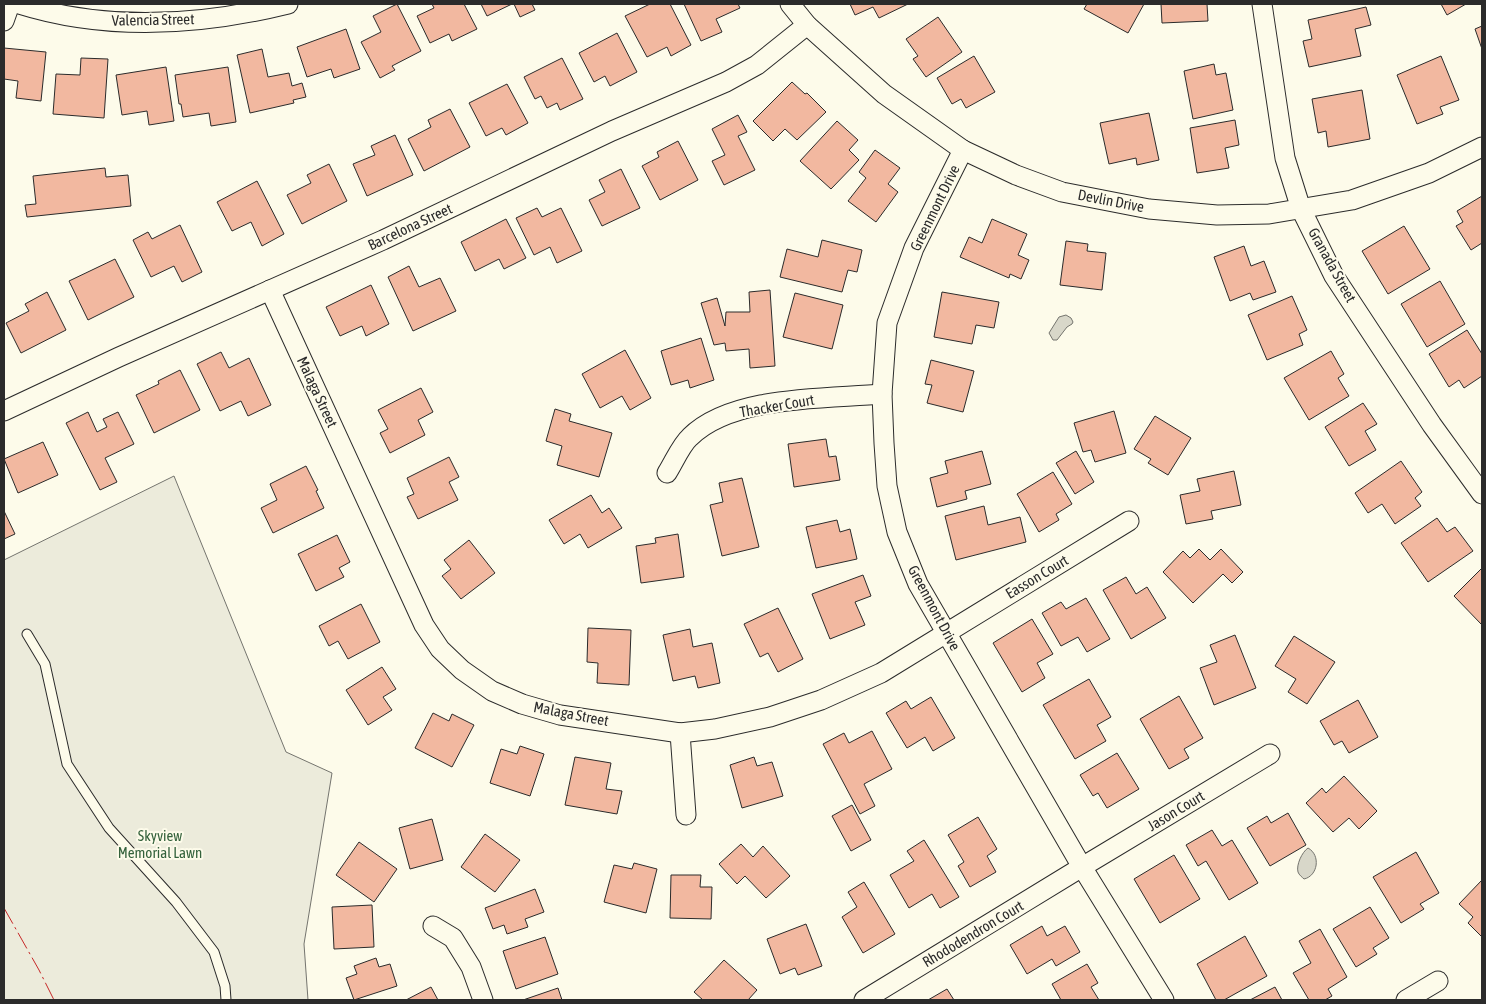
<svg xmlns="http://www.w3.org/2000/svg" width="1486" height="1004" font-family="'Asap Condensed',sans-serif">
	<rect width="100%" height="100%" fill="#fdfbea"/>
	<!-- green -->
	<polygon fill="#ecebdb" stroke="#74746e" points="174,476 286,752 332,773 304,944 308,1000 4,1000 4,560"/>
	<!-- water -->
	<g fill="#d8d7c9" stroke="#74746e">
		<polygon points="1066,315 1071,318 1073,322 1072,324 1067,327 1057,340 1053,340 1049,333 1059,317"/>
		<path d="M1308,848c13,7 10,28 -4,31 -2,-2 -5,-4 -6,-7 -2,-7 4,-20 10,-24z"/>
	</g>
	<!-- building -->
	<g fill="#f2b8a0" stroke="#2b2b2b">
		<polygon points="397,4 421,51 392,66 395,70 380,78 361,42 381,32 373,16"/>
		<polygon points="432,4 464,4 477,29 452,41 449,34 430,43 417,16 434,8"/>
		<polygon points="481,4 512,4 487,16"/>
		<polygon points="514,4 532,4 535,10 520,17"/>
		<polygon points="650,4 670,4 691,45 671,56 667,47 647,57 625,16"/>
		<polygon points="684,4 738,4 740,8 716,19 722,32 701,41"/>
		<polygon points="850,4 908,4 879,18 873,7 855,15"/>
		<polygon points="1087,4 1144,4 1128,33 1084,9"/>
		<polygon points="1161,4 1207,4 1208,21 1162,23"/>
		<polygon points="1441,4 1466,4 1447,15"/>
		<polygon points="1366,7 1371,25 1355,29 1361,56 1309,67 1303,41 1312,39 1308,20"/>
		<polygon points="938,17 962,52 926,77 913,59 918,56 906,39"/>
		<polygon points="1482,26 1482,49 1475,29"/>
		<polygon points="346,29 360,69 334,78 331,69 307,77 297,47"/>
		<polygon points="617,33 637,72 610,86 605,76 594,82 579,53"/>
		<polygon points="4,48 46,52 41,101 16,98 18,81 4,79"/>
		<polygon points="262,49 268,77 289,73 292,86 302,83 306,97 293,100 294,103 250,113 237,55"/>
		<polygon points="974,56 995,92 966,108 961,99 952,104 937,78"/>
		<polygon points="1441,56 1459,100 1440,107 1443,114 1417,124 1397,75"/>
		<polygon points="81,58 108,59 104,118 53,114 56,74 80,75"/>
		<polygon points="562,58 583,99 560,110 557,103 547,108 541,96 535,99 524,77"/>
		<polygon points="1214,64 1216,75 1226,73 1233,110 1193,119 1184,71"/>
		<polygon points="166,67 174,121 149,125 147,111 122,115 116,75"/>
		<polygon points="228,67 236,122 211,126 209,113 183,117 181,104 179,104 175,75"/>
		<polygon points="792,82 805,94 807,93 826,112 797,140 785,129 773,141 753,121"/>
		<polygon points="507,84 528,123 506,135 502,128 486,136 469,103"/>
		<polygon points="1362,90 1370,139 1328,147 1326,131 1318,133 1312,99"/>
		<polygon points="450,109 470,147 424,171 408,139 431,127 428,120"/>
		<polygon points="1149,113 1159,160 1137,165 1136,158 1109,164 1100,123"/>
		<polygon points="738,115 747,132 738,136 755,170 724,185 712,161 725,155 712,129"/>
		<polygon points="1235,120 1239,145 1225,148 1229,168 1197,173 1190,128"/>
		<polygon points="837,121 858,140 849,150 859,160 831,189 800,161"/>
		<polygon points="395,135 413,175 367,196 353,164 375,155 371,146"/>
		<polygon points="678,141 698,180 660,200 642,166 659,157 657,152"/>
		<polygon points="875,150 900,168 888,184 898,192 876,222 848,201 866,178 859,172"/>
		<polygon points="329,164 347,201 302,224 287,195 311,183 307,175"/>
		<polygon points="105,168 106,177 128,175 131,206 27,217 25,205 36,204 33,176"/>
		<polygon points="621,169 640,208 602,226 589,200 605,192 599,180"/>
		<polygon points="257,181 284,234 262,246 251,222 232,231 217,202"/>
		<polygon points="1482,196 1482,243 1471,250 1456,226 1463,222 1457,211"/>
		<polygon points="537,208 542,217 561,208 582,251 557,263 550,247 534,255 516,218"/>
		<polygon points="506,219 526,258 504,269 499,259 475,271 461,242"/>
		<polygon points="992,219 1027,234 1018,255 1029,260 1021,279 1010,274 1009,278 960,257 969,237 982,243"/>
		<polygon points="180,225 202,272 182,282 174,266 151,277 133,240 148,232 152,239"/>
		<polygon points="1404,226 1430,269 1388,294 1362,251"/>
		<polygon points="822,240 862,250 857,272 848,270 842,292 780,277 787,249 818,257"/>
		<polygon points="1066,241 1088,244 1087,251 1106,253 1102,290 1060,285"/>
		<polygon points="1244,246 1251,266 1264,261 1276,292 1253,300 1250,293 1230,301 1214,257"/>
		<polygon points="115,259 134,297 88,320 69,281"/>
		<polygon points="409,266 419,287 440,278 456,311 413,331 388,277"/>
		<polygon points="1440,281 1465,324 1427,347 1401,304"/>
		<polygon points="371,285 389,324 366,336 362,326 340,336 326,307"/>
		<polygon points="770,290 775,366 750,368 749,349 726,351 725,343 714,345 701,303 717,298 725,326 726,312 750,312 749,292"/>
		<polygon points="47,292 66,330 21,353 6,323 29,311 25,304"/>
		<polygon points="942,292 999,302 994,328 976,325 972,344 934,337"/>
		<polygon points="795,293 843,305 832,349 783,337"/>
		<polygon points="1292,296 1307,330 1299,334 1303,345 1267,360 1248,315"/>
		<polygon points="1467,330 1482,354 1482,376 1464,388 1459,380 1449,387 1429,354"/>
		<polygon points="701,338 714,380 690,388 688,380 671,385 661,351"/>
		<polygon points="625,350 651,398 630,410 622,396 600,408 582,374"/>
		<polygon points="1331,351 1344,374 1338,378 1349,396 1309,420 1284,378"/>
		<polygon points="221,352 229,368 249,358 271,405 248,416 241,401 220,411 197,364"/>
		<polygon points="931,360 974,371 963,412 927,403 932,385 925,384"/>
		<polygon points="180,370 200,410 154,433 136,395 159,384 158,381"/>
		<polygon points="421,388 433,412 418,420 425,435 390,453 380,433 388,429 378,410"/>
		<polygon points="1363,403 1377,424 1365,431 1376,450 1349,466 1325,427"/>
		<polygon points="555,409 571,414 569,421 612,433 599,477 557,465 562,446 546,441"/>
		<polygon points="1114,411 1126,453 1095,462 1091,450 1083,452 1074,423"/>
		<polygon points="88,412 97,432 107,427 103,419 118,412 134,444 105,458 117,482 100,490 66,423"/>
		<polygon points="1155,416 1191,438 1168,475 1148,463 1151,459 1134,449"/>
		<polygon points="826,439 829,457 836,456 840,480 794,487 788,444"/>
		<polygon points="43,442 58,475 18,493 4,459"/>
		<polygon points="982,451 991,484 965,491 967,499 937,507 930,478 948,473 945,461"/>
		<polygon points="1076,451 1094,482 1075,494 1056,463"/>
		<polygon points="449,457 459,477 449,482 458,500 418,519 407,497 414,494 407,478"/>
		<polygon points="1401,461 1422,492 1415,498 1421,506 1395,524 1382,504 1368,513 1355,493"/>
		<polygon points="306,466 318,490 316,491 324,508 273,533 261,508 277,500 270,484"/>
		<polygon points="1234,471 1241,505 1211,511 1213,519 1186,524 1180,495 1200,491 1197,479"/>
		<polygon points="1053,472 1072,504 1056,514 1059,520 1039,532 1017,494"/>
		<polygon points="742,478 759,547 722,556 710,505 723,502 719,483"/>
		<polygon points="591,495 602,513 609,508 622,528 588,548 580,534 564,544 549,520"/>
		<polygon points="984,506 988,525 1020,517 1026,542 956,560 945,516"/>
		<polygon points="4,511 15,534 4,539"/>
		<polygon points="1437,518 1447,532 1455,527 1473,551 1428,582 1401,543"/>
		<polygon points="837,520 840,532 850,529 857,559 816,568 806,527"/>
		<polygon points="678,534 684,577 641,583 636,546 656,543 655,538"/>
		<polygon points="337,535 350,562 339,568 344,577 316,591 298,554"/>
		<polygon points="469,540 495,573 461,599 442,576 451,569 444,560"/>
		<polygon points="1199,549 1210,560 1221,549 1243,572 1232,583 1223,574 1193,603 1163,572 1183,551 1190,558"/>
		<polygon points="1482,568 1482,625 1454,596"/>
		<polygon points="863,575 871,596 855,602 865,625 830,639 812,594"/>
		<polygon points="1126,577 1136,594 1147,587 1166,618 1131,639 1103,590"/>
		<polygon points="1086,598 1110,639 1087,652 1078,637 1061,646 1042,613 1061,602 1066,609"/>
		<polygon points="361,604 380,642 348,659 338,641 329,646 319,626"/>
		<polygon points="778,608 803,659 778,672 768,653 760,657 744,624"/>
		<polygon points="1032,619 1053,654 1037,663 1045,678 1022,692 993,643"/>
		<polygon points="588,628 631,630 629,685 597,683 598,663 587,662"/>
		<polygon points="690,629 693,647 712,643 720,683 698,688 695,676 673,681 663,635"/>
		<polygon points="1235,635 1256,688 1214,705 1200,668 1217,662 1210,645"/>
		<polygon points="1294,636 1335,662 1307,704 1288,692 1296,679 1275,666"/>
		<polygon points="382,667 396,689 383,697 392,710 368,725 346,690"/>
		<polygon points="1089,679 1111,717 1097,725 1106,741 1075,759 1043,705"/>
		<polygon points="1179,696 1203,738 1184,749 1189,758 1169,769 1140,719"/>
		<polygon points="931,697 955,738 933,751 925,737 907,748 886,713 906,701 911,709"/>
		<polygon points="1358,700 1378,737 1349,753 1342,741 1334,745 1320,721"/>
		<polygon points="433,713 449,721 452,714 474,725 452,767 415,748"/>
		<polygon points="872,731 892,769 864,784 875,806 860,814 823,744 844,733 849,743"/>
		<polygon points="520,746 544,754 530,796 490,783 501,749 517,754"/>
		<polygon points="1117,753 1139,789 1107,808 1098,793 1093,796 1080,775"/>
		<polygon points="575,757 611,763 606,789 622,791 617,814 565,805"/>
		<polygon points="754,757 757,766 772,762 783,796 742,808 730,765"/>
		<polygon points="1344,776 1377,811 1359,829 1349,818 1333,832 1306,803 1322,788 1326,793"/>
		<polygon points="852,805 871,840 851,851 832,816"/>
		<polygon points="1288,813 1306,845 1270,866 1247,828 1267,816 1271,823"/>
		<polygon points="978,817 997,849 987,856 996,872 970,887 958,866 964,862 948,835"/>
		<polygon points="432,819 443,860 410,869 399,828"/>
		<polygon points="1212,830 1222,846 1232,840 1258,883 1229,900 1206,861 1198,866 1186,845"/>
		<polygon points="485,834 520,860 495,892 461,867"/>
		<polygon points="924,840 959,897 940,908 932,894 909,908 890,875 914,861 907,851"/>
		<polygon points="359,842 397,869 374,902 336,875"/>
		<polygon points="741,844 753,857 763,846 790,876 766,898 745,876 737,884 719,864"/>
		<polygon points="1416,852 1439,893 1420,904 1424,909 1401,923 1373,877"/>
		<polygon points="1174,855 1200,899 1160,923 1134,879"/>
		<polygon points="634,863 657,869 646,913 604,902 614,865 632,869"/>
		<polygon points="671,875 701,875 700,887 712,887 711,919 670,918"/>
		<polygon points="1482,880 1482,937 1468,923 1473,917 1459,904"/>
		<polygon points="864,882 895,934 863,953 842,917 857,907 848,892"/>
		<polygon points="535,889 544,912 525,919 528,927 507,934 504,925 493,929 485,908"/>
		<polygon points="372,905 374,947 334,949 332,907"/>
		<polygon points="1370,907 1389,938 1373,948 1377,954 1356,967 1333,929"/>
		<polygon points="806,924 822,966 798,975 795,968 780,974 767,939"/>
		<polygon points="1042,926 1047,936 1065,926 1080,952 1056,966 1052,959 1027,974 1010,945"/>
		<polygon points="1320,929 1347,977 1328,989 1332,996 1325,1000 1309,1000 1293,973 1311,963 1299,941"/>
		<polygon points="1245,936 1267,976 1224,1000 1216,1000 1197,964"/>
		<polygon points="545,937 558,974 516,989 503,951"/>
		<polygon points="376,958 379,967 390,964 397,986 354,1000 346,978 357,974 354,966"/>
		<polygon points="724,960 757,990 748,1000 703,1000 694,992"/>
		<polygon points="1087,964 1098,983 1091,987 1099,1000 1061,1000 1052,984"/>
		<polygon points="431,987 438,1000 406,1000"/>
		<polygon points="1275,987 1282,1000 1250,1000"/>
		<polygon points="558,988 562,1000 523,1000"/>
		<polygon points="947,989 954,1000 928,1000"/>
	</g>
	<g fill="none" stroke-linecap="round" stroke-linejoin="round">
		<defs>
			<polyline id="lane" points="27,634 45,664 67,764 109,828 176,902 214,952 225,986 226,1000"/>
			<g id="street">
				<path d="M19,4c89,28 180,22 269,0"/>
				<polyline points="790,4 807,25 884,94 963,150 1016,175 1062,192 1149,209 1217,215 1269,214 1352,200 1429,173 1482,147"/>
				<polyline points="1262,4 1285,158 1301,209 1334,276 1432,425 1482,494"/>
				<polyline points="4,21 10,4"/>
				<polyline points="963,150 914,248 887,323 882,394 884,443 887,486 897,532 918,584 1082,867 1164,1000"/>
				<polyline points="270,290 424,625 440,649 462,670 492,691 522,704 560,715 680,733 715,729 770,717 821,700 881,673 1129,521"/>
				<polyline points="4,411 119,357 383,240 612,131 726,82 757,65 807,25"/>
				<path d="M667,473c7,-11 14,-28 23,-36 42,-42 136,-38 192,-43"/>
				<polyline points="680,733 686,815"/>
				<polyline points="433,926 453,938 471,967 483,1000"/>
				<polyline points="864,1000 1082,867 1270,754"/>
				<polyline points="1406,1000 1438,981"/>
			</g>
		</defs>
		<!-- lane casing -->
		<use href="#lane" stroke="#2b2b2b" stroke-width="11"/>
		<!-- street casing -->
		<use href="#street" stroke="#2b2b2b" stroke-width="21"/>
		<!-- lane -->
		<use href="#lane" stroke="#fdfbea" stroke-width="9"/>
		<!-- street -->
		<use href="#street" stroke="#fdfbea" stroke-width="19"/>
		<!-- power -->
		<polyline stroke="#c62828" stroke-width="1" stroke-dasharray="18 4 2.5 4" stroke-linecap="butt" points="4,908 39,970 54,1000"/>
	</g>
	<g text-anchor="middle" stroke-width="4" stroke-linejoin="round" paint-order="stroke">
		<!-- street labels -->
		<g font-size="15" fill="#2b2b2b" stroke="#fdfbea">
			<text transform="translate(153 20) rotate(-1)" y="5">Valencia Street</text>
			<text transform="translate(1111 201) rotate(11)" y="5">Devlin Drive</text>
			<text transform="translate(935 208) rotate(-64)" y="5">Greenmont Drive</text>
			<text transform="translate(410 227) rotate(-25)" y="5">Barcelona Street</text>
			<text transform="translate(1332 265) rotate(61)" y="5">Granada Street</text>
			<text transform="translate(317 392) rotate(65)" y="5">Malaga Street</text>
			<text transform="translate(777 406) rotate(-10)" y="5">Thacker Court</text>
			<text transform="translate(1037 577) rotate(-31)" y="5">Easson Court</text>
			<text transform="translate(934 608) rotate(62)" y="5">Greenmont Drive</text>
			<text transform="translate(571 714) rotate(11)" y="5">Malaga Street</text>
			<text transform="translate(1176 811) rotate(-31)" y="5">Jason Court</text>
			<text transform="translate(973 934) rotate(-31)" y="5">Rhododendron Court</text>
		</g>
		<!-- park labels -->
		<g font-size="15" fill="#34623c" stroke="#fdfbea">
			<text x="160" y="841">Skyview<tspan x="160" dy="17">Memorial Lawn</tspan></text>
		</g>
	</g>
	<!-- border -->
	<rect width="1486" height="1004" fill="none" stroke="#2b2b2b" stroke-width="10"/>
</svg>
